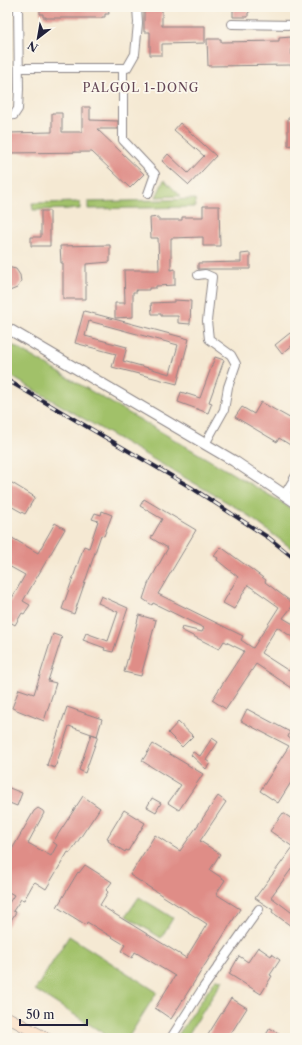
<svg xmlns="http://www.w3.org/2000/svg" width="302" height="1045" font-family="'Libre Caslon Text',serif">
	<rect width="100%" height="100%" fill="#fbf7ec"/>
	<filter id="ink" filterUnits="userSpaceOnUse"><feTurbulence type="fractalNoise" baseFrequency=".025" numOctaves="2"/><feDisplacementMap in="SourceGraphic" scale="8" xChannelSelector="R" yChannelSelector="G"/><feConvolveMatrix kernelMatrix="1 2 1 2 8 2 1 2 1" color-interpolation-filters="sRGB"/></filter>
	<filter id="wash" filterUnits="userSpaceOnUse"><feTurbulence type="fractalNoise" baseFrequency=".012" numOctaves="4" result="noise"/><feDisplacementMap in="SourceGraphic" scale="16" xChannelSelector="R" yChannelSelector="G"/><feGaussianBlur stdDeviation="0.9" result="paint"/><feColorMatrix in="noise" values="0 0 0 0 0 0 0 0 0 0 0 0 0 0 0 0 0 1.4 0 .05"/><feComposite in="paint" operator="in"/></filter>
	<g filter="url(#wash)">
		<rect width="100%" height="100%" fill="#f5e9d3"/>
		<!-- green -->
		<g fill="#a1c169" stroke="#627252">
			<polygon points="164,180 181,196 156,197"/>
			<polygon points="195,199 196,207 88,209 88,202"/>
			<polygon points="80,202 80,209 33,210 32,203"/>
			<polygon points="7,342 283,503 295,512 295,551 242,511 7,374"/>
			<polygon points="139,897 173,918 161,938 126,916"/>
			<polygon points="69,936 157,992 128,1038 111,1038 35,990"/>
			<polygon points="216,979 223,980 186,1038 176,1038"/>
		</g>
		<g id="blocks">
			<!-- building -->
			<g fill="#df8d87" fill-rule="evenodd">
				<polygon points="40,7 108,7 109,14 105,14 105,17 102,17 102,18 46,18 46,17 43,17 43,14 40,14"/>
				<polygon points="144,7 162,7 162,26 205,26 205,43 162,44 162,55 150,55 150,32 144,32"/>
				<polygon points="233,7 255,7 248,13 248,17 233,17"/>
				<polygon points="291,37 292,65 208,66 207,39 221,39 221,42 279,41 279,38"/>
				<polygon points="82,107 90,107 90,120 118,121 118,129 97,129 144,174 130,188 92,152 7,153 7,133 52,132 52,113 62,113 62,132 82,132"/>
				<polygon points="288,118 295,118 295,146 288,145"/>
				<polygon points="180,123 216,156 189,185 162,161 168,154 188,173 204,156 174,130"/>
				<polygon points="203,206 219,206 220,246 203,246 203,237 171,238 171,270 175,269 175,285 156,286 156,288 149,288 149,290 136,290 137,292 133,292 133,317 115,318 115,303 125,303 124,270 159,270 158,238 151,238 150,218 158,217 158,220 182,220 182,217 203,217"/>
				<polygon points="41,211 50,211 50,246 31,246 31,237 41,237"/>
				<polygon points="110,245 110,262 86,264 86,299 63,299 63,263 61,263 60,246"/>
				<polygon points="250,253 250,269 198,269 198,263 241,262 241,254"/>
				<polygon points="7,267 16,269 20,275 21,282 17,288 7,292"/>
				<polygon points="174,300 191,301 190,324 178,323 178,316 161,316 161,314 152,314 151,303 174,302"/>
				<path d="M84,311l105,28 -12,45 -65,-17 4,-13 -41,-11zM89,321l89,24 -8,29 -47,-13 4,-14 -42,-11z"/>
				<polygon points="290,333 295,338 295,343 282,354 275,345"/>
				<polygon points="215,357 224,360 209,402 212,403 208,413 178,402 181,392 200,398"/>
				<polygon points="261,402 295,421 295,448 279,438 277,442 235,417 242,407 254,414"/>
				<polygon points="7,480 35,497 25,514 7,504"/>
				<polygon points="144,499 196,530 158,594 243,636 241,640 253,648 279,607 248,585 234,609 223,603 238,577 217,560 218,558 214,556 221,547 266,580 265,582 294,604 283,618 295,625 295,639 277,627 261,653 289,671 295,662 295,690 256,664 226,709 212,700 244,651 224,641 219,649 181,630 182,627 202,632 204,628 153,603 152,605 143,599 148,584 168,548 151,538 162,519 140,506"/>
				<polygon points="102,511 112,515 104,536 101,535 74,614 62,609 84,546 89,548 98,521 92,519 95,513 101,515"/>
				<polygon points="55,523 65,529 23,601 30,605 24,614 22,613 15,625 7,620 7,607 25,575 7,565 7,535 38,553"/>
				<polygon points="101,596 128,608 113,652 104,650 105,648 83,640 86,633 108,641 118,612 98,603"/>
				<polygon points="139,615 156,620 141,676 124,672"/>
				<polygon points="53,634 62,637 48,681 56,683 44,721 12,708 19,689 34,694"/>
				<polygon points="67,707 102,719 97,736 69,726 55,768 47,765"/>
				<polygon points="247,709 290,732 288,737 292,740 295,736 295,776 278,803 260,791 289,746 241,721"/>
				<polygon points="178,722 193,736 182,747 168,733"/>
				<polygon points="91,734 98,736 85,773 79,770"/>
				<polygon points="212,738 218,742 206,760 210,763 206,769 191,755 193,752 200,756"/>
				<polygon points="153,744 203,774 179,810 168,803 181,785 142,761"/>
				<polygon points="7,787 22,793 17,806 7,802"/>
				<polygon points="83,796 100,808 70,853 68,852 46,889 35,882 33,884 24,900 21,899 13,911 16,912 7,927 7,906 14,895 7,891 7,858 34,811 38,808 43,811 44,813 28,843 51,856 57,845 53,842"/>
				<polygon points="218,796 226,802 200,841 220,854 210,870 225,880 216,894 240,909 171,1019 155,1008 175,976 135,952 132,958 121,951 125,945 87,922 86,925 57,907 78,872 79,873 85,865 112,882 106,890 108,892 100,905 186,958 207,924 130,875 155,835 180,851"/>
				<polygon points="152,798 161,803 156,812 147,807"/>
				<polygon points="124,810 145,823 128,851 126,850 125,852 108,841 109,839 107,838"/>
				<polygon points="283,813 295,821 295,864 271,897 295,915 295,929 272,912 273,910 255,898 293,847 270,831"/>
				<polygon points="258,947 271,956 272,954 280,960 270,975 272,976 261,994 229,974 239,956 248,962"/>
				<polygon points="231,998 247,1008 228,1038 206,1038"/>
				<polygon points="270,1028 285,1038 264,1038"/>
			</g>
		</g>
	</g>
	<g filter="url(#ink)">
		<use href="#blocks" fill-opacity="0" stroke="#8c8687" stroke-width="1"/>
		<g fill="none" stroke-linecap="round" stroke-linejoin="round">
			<defs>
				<g id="minor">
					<polyline points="232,24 295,25"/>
					<polyline points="19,68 127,68 135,54 138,23 137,7"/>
					<polyline points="123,68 123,140 155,174 148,194"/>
					<polyline points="7,116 14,115 18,109 19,89 18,7"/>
					<polyline points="198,275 205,274 212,277 207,321 209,339 231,355 236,364 228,387 224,410 205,444"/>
					<polyline points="285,494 295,477"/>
					<polyline points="171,1038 203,988 259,909"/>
				</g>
				<polyline id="tertiary" points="7,328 234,461 295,502"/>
				<polyline id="secondary" points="7,1017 46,1038"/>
			</defs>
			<!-- minor casing -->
			<use href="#minor" stroke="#8c8687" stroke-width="10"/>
			<!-- tertiary casing -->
			<use href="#tertiary" stroke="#8c8687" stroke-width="12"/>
			<!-- secondary casing -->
			<use href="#secondary" stroke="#8c8687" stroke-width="12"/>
			<!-- minor -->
			<use href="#minor" stroke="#fff" stroke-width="8"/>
			<!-- tertiary -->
			<use href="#tertiary" stroke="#fff" stroke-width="10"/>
			<!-- secondary -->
			<use href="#secondary" stroke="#fbe5cf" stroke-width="11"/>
			<defs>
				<polyline id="rail" points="7,380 192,488 269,538 295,559"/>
			</defs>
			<!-- rail casing -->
			<use href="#rail" stroke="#22223b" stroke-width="4"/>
			<!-- rail -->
			<use href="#rail" stroke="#fbf7ec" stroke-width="2.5" stroke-dasharray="8" stroke-linecap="butt"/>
		</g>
	</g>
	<g text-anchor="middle" stroke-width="3.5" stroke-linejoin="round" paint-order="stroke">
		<!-- quarter labels -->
		<g font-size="12" letter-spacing="1" fill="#644756" stroke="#fbf7ec">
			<text x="141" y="92">PALGOL 1-DONG</text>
		</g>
	</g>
	<!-- margin -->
	<rect width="302" height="1045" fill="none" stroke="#fbf7ec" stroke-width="24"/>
	<!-- north arrow -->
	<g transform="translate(38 38) rotate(211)" stroke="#fbf7ec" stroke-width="3" paint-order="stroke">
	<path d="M0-3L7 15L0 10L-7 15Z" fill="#22223b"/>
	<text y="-6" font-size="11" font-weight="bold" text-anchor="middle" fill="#22223b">N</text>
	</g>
	<!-- scale -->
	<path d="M20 1019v6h67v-6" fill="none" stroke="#22223b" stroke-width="2"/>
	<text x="26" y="1019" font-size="12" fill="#22223b" stroke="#fbf7ec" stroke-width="3" paint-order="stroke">50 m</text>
</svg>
